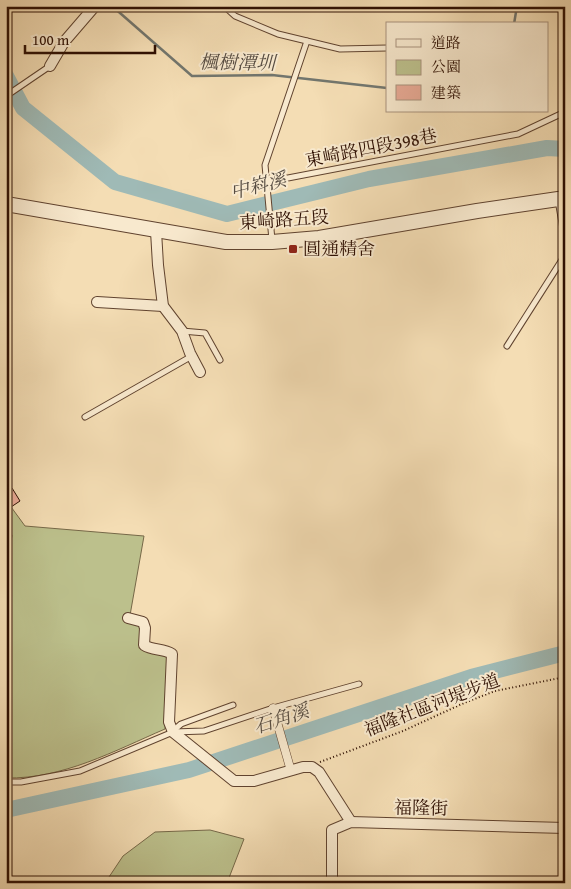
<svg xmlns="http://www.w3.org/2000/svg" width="571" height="889" font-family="'Gentium Book Plus','Noto Serif TC',serif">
	<rect width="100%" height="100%" fill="#f4ddb4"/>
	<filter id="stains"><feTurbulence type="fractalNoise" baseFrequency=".004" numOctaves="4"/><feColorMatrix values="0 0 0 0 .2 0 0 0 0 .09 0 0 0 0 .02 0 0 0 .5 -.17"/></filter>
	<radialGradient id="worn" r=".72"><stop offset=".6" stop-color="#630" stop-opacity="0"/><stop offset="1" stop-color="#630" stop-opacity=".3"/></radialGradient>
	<!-- green -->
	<g fill="#bcc08c" stroke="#766848">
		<path d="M6,500l19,26 119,10 -15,85 14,5 -1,22 30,7 -7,74c-51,22 -102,50 -159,49z"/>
		<polygon points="210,830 244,839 227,883 105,883 123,856 155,832"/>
	</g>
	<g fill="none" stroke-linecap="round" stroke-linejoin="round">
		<!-- stream -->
		<g stroke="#72766e" stroke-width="2.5">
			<polyline points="112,6 192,76 272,75 387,88"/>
			<polyline points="514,24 517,6"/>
		</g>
		<!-- river -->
		<g stroke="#9fbab6" stroke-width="16">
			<polyline points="6,76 23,108 115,182 227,214 369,179 547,148 565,149"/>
			<polyline points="6,810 189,770 471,677 565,653"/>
		</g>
	</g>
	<!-- building -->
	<polygon fill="#e9aa96" stroke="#2f1003" points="12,488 20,501 11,507 6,500 6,492"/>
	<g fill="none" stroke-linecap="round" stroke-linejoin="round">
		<defs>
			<g id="service">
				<polyline points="224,6 235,16 278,34 340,49 387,48"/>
				<polyline points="6,96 50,66"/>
				<polyline points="267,182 518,134 565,112"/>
				<polyline points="558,200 565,241"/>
				<polyline points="272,240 265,165 307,41"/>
				<polyline points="182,331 205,333 220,360"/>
				<polyline points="507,346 565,255"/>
				<polyline points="85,417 192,356"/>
				<polyline points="6,532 9,536 6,544"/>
				<polyline points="173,731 181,724 233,705"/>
				<polyline points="6,782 21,782 80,771 173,732 204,731 273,708 359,684"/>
			</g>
			<polyline id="pedestrian" points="273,708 291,771"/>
			<g id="minor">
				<polyline points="50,66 64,42 95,6"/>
				<polyline points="156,231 158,265 163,306 182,331 190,353 200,372"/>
				<polyline points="97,302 163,306"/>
				<path d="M128,618l15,4 2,6 -1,17c9,6 19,3 28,9l-3,68 4,10 61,49h20l49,-14h9l7,5 32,50"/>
				<polyline points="332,883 332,830 351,822 565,828"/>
			</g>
			<polyline id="tertiary" points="6,204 226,242 272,242 319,238 477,211 565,198"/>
		</defs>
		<!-- service casing -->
		<use href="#service" stroke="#60432f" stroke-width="7"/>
		<!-- pedestrian casing -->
		<use href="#pedestrian" stroke="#60432f" stroke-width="9"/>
		<!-- minor casing -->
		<use href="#minor" stroke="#60432f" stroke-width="12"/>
		<!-- tertiary casing -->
		<use href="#tertiary" stroke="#60432f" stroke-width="16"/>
		<!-- path -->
		<polyline stroke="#2f1003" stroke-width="2" stroke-dasharray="1 2.5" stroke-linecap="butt" points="320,762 403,731 464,703 495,691 565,677"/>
		<!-- service -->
		<use href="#service" stroke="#f8e9ce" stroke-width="5"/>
		<!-- pedestrian -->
		<use href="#pedestrian" stroke="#f8e9ce" stroke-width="8"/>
		<!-- minor -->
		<use href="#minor" stroke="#f8e9ce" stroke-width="10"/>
		<!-- tertiary -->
		<use href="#tertiary" stroke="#f8e9ce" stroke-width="14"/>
	</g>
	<!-- markers -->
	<rect fill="#8f2418" stroke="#f8e9ce" stroke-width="2" x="288" y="244" width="10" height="10" rx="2.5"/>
	<g text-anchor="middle" stroke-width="4" stroke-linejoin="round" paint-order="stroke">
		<!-- street labels -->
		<g font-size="18" fill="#2f1003" stroke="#f8e9ce">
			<text transform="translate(371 148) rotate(-11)" y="6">東崎路四段398巷</text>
			<text transform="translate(284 220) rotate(-4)" y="6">東崎路五段</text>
			<text transform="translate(432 705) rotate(-21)" y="6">福隆社區河堤步道</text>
			<text transform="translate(421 808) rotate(1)" y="6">福隆街</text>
		</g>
		<!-- poi labels -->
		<g font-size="18" fill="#2f1003" stroke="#f8e9ce" text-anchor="start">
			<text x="303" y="255">圓通精舍</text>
		</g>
		<!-- water labels -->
		<g font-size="19" font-style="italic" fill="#564c42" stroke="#f8e9ce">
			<text transform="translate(237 62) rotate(1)" y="7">楓樹潭圳</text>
			<text transform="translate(258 185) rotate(-14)" y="7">中嵙溪</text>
			<text transform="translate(281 718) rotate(-18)" y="7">石角溪</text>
		</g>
	</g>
	<!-- margin -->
	<rect width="571" height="889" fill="none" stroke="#f4ddb4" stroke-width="25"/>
	<rect x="8" y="8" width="556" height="874" fill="none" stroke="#2f1003" stroke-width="2.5"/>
	<rect x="12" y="12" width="546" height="864" fill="none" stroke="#2f1003"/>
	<!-- legend -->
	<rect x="386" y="22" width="162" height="90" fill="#f8e9ce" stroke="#a8927d"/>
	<rect x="396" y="39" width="25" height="8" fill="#f8e9ce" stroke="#a8927d"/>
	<text x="431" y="48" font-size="15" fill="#2f1003">道路</text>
	<rect x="396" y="60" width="25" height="15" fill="#bcc08c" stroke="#a8927d"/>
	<text x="431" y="72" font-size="15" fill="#2f1003">公園</text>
	<rect x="396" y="85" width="25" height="15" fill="#e9aa96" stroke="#a8927d"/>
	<text x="431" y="98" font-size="15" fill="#2f1003">建築</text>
	<!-- scale -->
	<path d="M25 45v8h130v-8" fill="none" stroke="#2f1003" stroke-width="2.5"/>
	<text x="32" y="45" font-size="15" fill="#2f1003" stroke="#f8e9ce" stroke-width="4" paint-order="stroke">100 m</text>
	<rect width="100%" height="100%" filter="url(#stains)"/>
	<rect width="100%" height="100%" fill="url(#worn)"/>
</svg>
